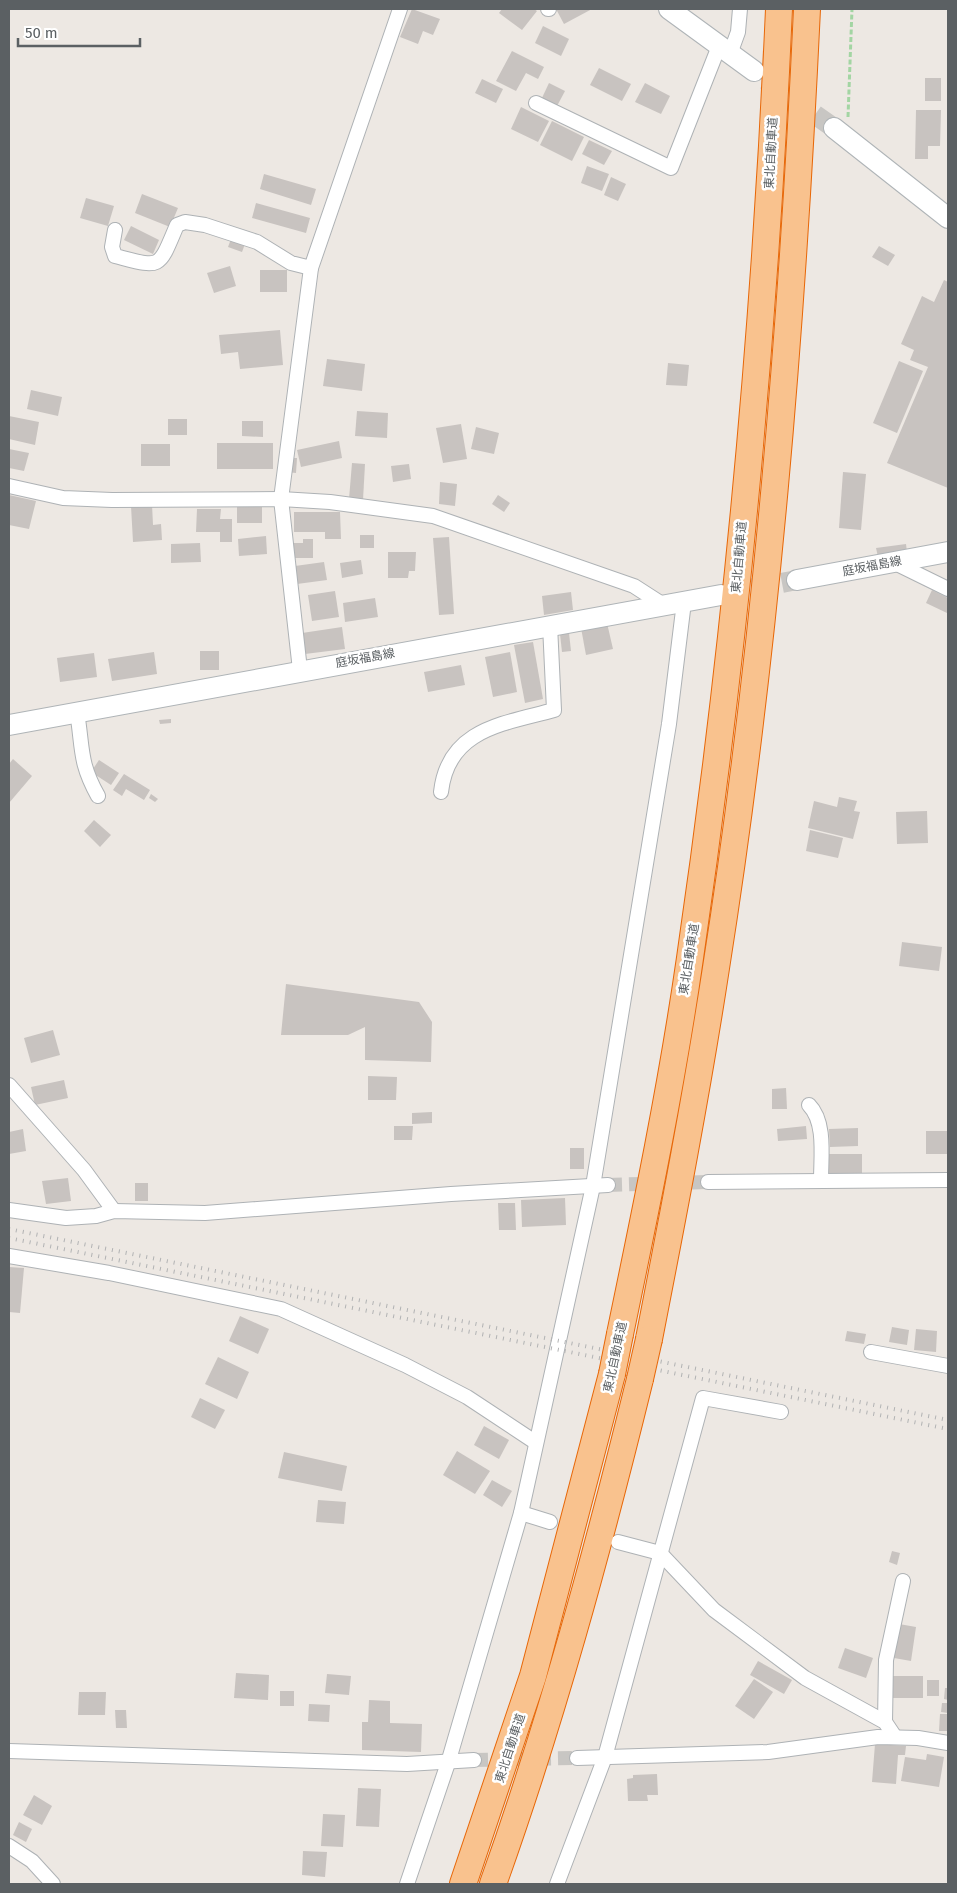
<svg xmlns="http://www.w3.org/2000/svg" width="957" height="1893" font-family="'Fira Sans','Noto Sans JP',sans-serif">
	<rect width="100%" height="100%" fill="#ede8e3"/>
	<!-- building -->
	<g fill="#c8c3c0">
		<polygon points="412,9 440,19 433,35 423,31 418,44 400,37"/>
		<polygon points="502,9 534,9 537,11 522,30 499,13"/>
		<polygon points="556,9 592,9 564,24"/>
		<polygon points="543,26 569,39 561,56 535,43"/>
		<polygon points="512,51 544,67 538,79 526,73 516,91 496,81"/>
		<polygon points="599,68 631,84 622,101 590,85"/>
		<rect x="925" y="78" width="16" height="23"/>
		<polygon points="482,79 503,89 496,103 475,93"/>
		<polygon points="549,83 565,91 556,108 541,100"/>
		<polygon points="645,83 670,96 661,114 635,102"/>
		<polygon points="521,107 549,121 538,142 511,129"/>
		<polygon points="916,110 941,110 940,146 928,146 928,159 915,159"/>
		<polygon points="552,121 584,137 572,161 540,145"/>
		<polygon points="589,140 612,151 604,165 582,154"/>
		<polygon points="587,166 609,174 602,191 581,183"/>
		<polygon points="264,174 316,189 311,205 260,189"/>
		<polygon points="611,177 626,184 618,201 604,195"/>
		<polygon points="142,194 178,208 170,227 135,213"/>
		<polygon points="86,198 114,206 108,226 80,218"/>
		<polygon points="256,203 310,218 306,233 252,218"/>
		<polygon points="131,226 159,240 153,254 124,240"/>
		<polygon points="231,239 245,244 242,252 228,247"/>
		<polygon points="879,246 895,255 888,266 872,257"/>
		<polygon points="230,266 236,286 214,293 207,273"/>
		<rect x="260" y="270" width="27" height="22"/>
		<polygon points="944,280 948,282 948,488 887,463 928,367 910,360 914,350 901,344 922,296 934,302"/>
		<polygon points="280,330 283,365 240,369 238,352 221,354 219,335"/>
		<polygon points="327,359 365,364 362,391 323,386"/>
		<polygon points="899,361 923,371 897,433 873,423"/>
		<polygon points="668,363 689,365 687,386 666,385"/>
		<polygon points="31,390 62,397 58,416 27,409"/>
		<polygon points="357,411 388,413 387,438 355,436"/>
		<polygon points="9,416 39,422 35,445 9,439"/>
		<rect x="168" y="419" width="19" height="16"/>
		<polygon points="242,421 263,421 263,437 242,436"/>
		<polygon points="461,424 467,459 443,463 436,428"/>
		<polygon points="476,427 499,433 494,454 471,449"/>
		<polygon points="339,441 342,458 301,467 297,450"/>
		<rect x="217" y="443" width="56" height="26"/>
		<rect x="141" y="444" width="29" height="22"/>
		<polygon points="9,449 29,453 24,471 9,468"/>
		<polygon points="288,458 297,458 296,473 287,472"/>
		<polygon points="352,463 365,464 363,500 349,499"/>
		<polygon points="409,464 411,479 393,482 391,466"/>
		<polygon points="843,472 866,474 861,530 839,528"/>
		<polygon points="440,482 457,484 455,506 439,504"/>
		<polygon points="9,495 36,501 29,529 9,525"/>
		<polygon points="498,495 510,503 504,512 492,504"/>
		<polygon points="152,504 153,525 161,524 162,540 133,542 131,506"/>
		<rect x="237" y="506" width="25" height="17"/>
		<polygon points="197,509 221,509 220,519 232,519 232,542 220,542 220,532 196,532"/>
		<polygon points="294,512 340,512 341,539 325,539 325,532 294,532"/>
		<rect x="360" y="535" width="14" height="13"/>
		<polygon points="266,536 267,554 239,556 238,539"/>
		<polygon points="449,537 454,614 439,615 433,538"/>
		<polygon points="303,539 313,539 313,558 291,558 291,543 303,543"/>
		<polygon points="200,543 201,562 171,563 171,544"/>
		<polygon points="906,544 907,552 878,557 876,548"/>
		<polygon points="388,552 416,552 415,571 409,571 408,578 388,578"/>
		<polygon points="361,560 363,574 342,578 340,563"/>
		<polygon points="324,562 327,580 297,584 295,566"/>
		<polygon points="932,590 948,598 947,613 926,603"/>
		<polygon points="335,591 339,617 312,621 308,595"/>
		<polygon points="571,592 573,610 544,615 542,596"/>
		<polygon points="375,598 378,617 345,622 343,603"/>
		<polygon points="607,623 613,649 586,655 581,628"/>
		<polygon points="342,627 345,649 305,654 302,633"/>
		<polygon points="569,633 571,651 562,652 560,634"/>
		<polygon points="533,642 543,699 525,703 514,645"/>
		<rect x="200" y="651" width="19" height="19"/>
		<polygon points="154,652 157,674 112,681 108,659"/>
		<polygon points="510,652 517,692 493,697 485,657"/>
		<polygon points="94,653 97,677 60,682 57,658"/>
		<polygon points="461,665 465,685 428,692 424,672"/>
		<polygon points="171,719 171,723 160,724 159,720"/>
		<polygon points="13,759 32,776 9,803 9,764"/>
		<polygon points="99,760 119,773 111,785 91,772"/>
		<polygon points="124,774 150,790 144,800 126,789 122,796 113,790"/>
		<polygon points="151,794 158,799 155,802 149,798"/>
		<polygon points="839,797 857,801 854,811 860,812 853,839 808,828 814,801 837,807"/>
		<polygon points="927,811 928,843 897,844 896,812"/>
		<polygon points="94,820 111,835 100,847 84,831"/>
		<polygon points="810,830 843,838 838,858 806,851"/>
		<polygon points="902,942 942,947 939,971 899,966"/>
		<polygon points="286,984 419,1002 432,1022 431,1062 365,1060 365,1027 348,1035 281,1035"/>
		<polygon points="53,1030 60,1055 31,1063 24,1038"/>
		<polygon points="368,1076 397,1077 396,1100 368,1100"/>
		<polygon points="64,1080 68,1098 35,1105 31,1087"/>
		<polygon points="786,1088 787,1109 772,1109 772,1089"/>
		<polygon points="432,1112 432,1123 412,1124 412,1113"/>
		<polygon points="394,1126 413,1126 412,1140 394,1140"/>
		<polygon points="806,1126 807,1139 778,1141 777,1129"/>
		<polygon points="858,1128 858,1146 830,1147 829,1129"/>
		<polygon points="23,1129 26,1151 9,1154 9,1132"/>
		<rect x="926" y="1131" width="22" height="23"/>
		<rect x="570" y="1148" width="14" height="21"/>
		<polygon points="827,1154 862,1154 862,1175 826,1175"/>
		<polygon points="68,1178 71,1201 46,1204 42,1181"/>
		<rect x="135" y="1183" width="13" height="18"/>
		<polygon points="565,1198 566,1225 522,1227 521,1200"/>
		<polygon points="498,1203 515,1203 516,1230 499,1230"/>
		<polygon points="9,1267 24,1268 20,1313 9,1312"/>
		<polygon points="240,1316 269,1329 258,1354 229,1341"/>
		<polygon points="892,1327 909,1330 907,1345 889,1342"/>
		<polygon points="916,1329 937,1331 936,1352 914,1350"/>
		<polygon points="847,1331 866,1334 864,1344 845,1341"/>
		<polygon points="218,1357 249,1372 237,1399 205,1384"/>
		<polygon points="200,1398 225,1410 215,1429 191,1417"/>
		<polygon points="484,1426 509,1440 499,1459 474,1445"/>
		<polygon points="457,1451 490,1471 475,1494 443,1475"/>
		<polygon points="284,1452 347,1466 342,1491 278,1478"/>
		<polygon points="492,1480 512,1491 502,1507 483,1495"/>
		<polygon points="318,1500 346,1502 344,1524 316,1522"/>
		<polygon points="892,1551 900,1553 897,1565 889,1562"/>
		<polygon points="899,1624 916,1627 911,1661 894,1658"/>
		<polygon points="845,1648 873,1658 866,1678 838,1668"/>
		<polygon points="758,1661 792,1680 784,1694 750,1675"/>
		<polygon points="236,1673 269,1675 268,1700 234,1698"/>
		<polygon points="327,1674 351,1676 349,1695 325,1693"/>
		<rect x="893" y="1676" width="30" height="22"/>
		<polygon points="754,1679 773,1692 754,1719 735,1706"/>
		<rect x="927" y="1680" width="12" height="16"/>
		<polygon points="945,1688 948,1688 948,1700 944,1699"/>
		<rect x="280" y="1691" width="14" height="15"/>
		<polygon points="79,1692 106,1692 105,1715 78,1715"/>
		<polygon points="369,1700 390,1701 390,1723 422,1724 421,1752 362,1750 362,1722 368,1722"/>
		<polygon points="942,1703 948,1703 948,1713 941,1712"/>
		<polygon points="309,1704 330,1705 329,1722 308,1721"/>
		<polygon points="115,1710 126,1710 127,1728 116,1728"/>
		<polygon points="940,1714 948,1714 948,1731 939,1731"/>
		<polygon points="875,1744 906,1746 905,1755 898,1755 896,1784 872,1782"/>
		<polygon points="927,1754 944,1757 939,1787 901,1781 905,1757 926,1760"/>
		<polygon points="657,1774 658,1795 647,1795 648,1801 628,1801 627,1779 633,1778 633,1775"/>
		<polygon points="358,1788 381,1789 379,1827 356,1826"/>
		<polygon points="34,1795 52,1806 42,1825 23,1815"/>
		<polygon points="323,1814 345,1815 343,1847 321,1846"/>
		<polygon points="19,1822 32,1829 26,1842 13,1835"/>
		<polygon points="303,1851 327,1852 325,1877 302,1875"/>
	</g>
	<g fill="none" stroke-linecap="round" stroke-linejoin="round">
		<!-- street-tunnel -->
		<g stroke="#c8c6c3" stroke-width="14" stroke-dasharray="14 7" stroke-linecap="butt">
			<polyline points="608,1185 708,1182"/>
			<polyline points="474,1760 577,1758"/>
		</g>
		<!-- secondary-tunnel -->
		<g stroke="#c8c6c3" stroke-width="20" stroke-dasharray="20 10" stroke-linecap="butt">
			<polyline points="766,80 834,128"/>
			<polyline points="723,594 797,580"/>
		</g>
		<defs>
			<g id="street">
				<polyline points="548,9 549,9"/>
				<polyline points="730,54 738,32 740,9"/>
				<polyline points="536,103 671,168 719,46"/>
				<path d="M115,230l-3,17 3,9c47,12 43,14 62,-31l8,-3 20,3 52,17 34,21 20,5"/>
				<polyline points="9,486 63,498 112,500 281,499 330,502 433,516 634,586 665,606"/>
				<polyline points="893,562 948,589"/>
				<polyline points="300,670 281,499 311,268 400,9"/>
				<path d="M77,712c6,37 2,50 21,84"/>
				<path d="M441,792c7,-63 62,-68 113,-82l-4,-85"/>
				<polyline points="9,1085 84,1170 114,1211"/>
				<path d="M809,1105c17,17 12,52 12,75"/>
				<polyline points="708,1182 948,1180"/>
				<polyline points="9,1210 66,1218 96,1216 114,1211 205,1213 451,1194 608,1185"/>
				<polyline points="9,1256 109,1273 281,1309 405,1365 467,1397 535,1442"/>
				<polyline points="871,1352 948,1366"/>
				<polyline points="521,1513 550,1522"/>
				<polyline points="618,1542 660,1553 714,1610 805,1678 885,1722 895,1737"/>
				<polyline points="885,1722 886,1660 903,1581"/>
				<polyline points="9,1751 407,1764 474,1760"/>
				<polyline points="577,1758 768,1752 878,1737 918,1738 948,1743"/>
				<polyline points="9,1846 32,1861 53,1884"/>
				<polyline points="407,1884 448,1763 521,1513 593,1186 669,724 684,602"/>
				<polyline points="557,1884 605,1757 703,1398 781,1412"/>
			</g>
			<g id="secondary">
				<polyline points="669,9 754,71"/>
				<polyline points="834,128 948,218"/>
				<polyline points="797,580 948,552"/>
				<polyline points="9,725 721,595"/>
			</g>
			<g id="highway">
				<path d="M620,1334c26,-125 52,-250 70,-376 46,-315 75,-632 89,-949"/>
				<path d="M649,1339c24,-123 48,-247 67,-371 50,-317 76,-639 91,-959"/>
				<polyline points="463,1884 533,1676 612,1374"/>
				<path d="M493,1884c59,-165 105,-334 147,-505"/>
			</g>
		</defs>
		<!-- street casing -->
		<use href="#street" stroke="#aeb2b5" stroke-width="16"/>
		<!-- secondary casing -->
		<use href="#secondary" stroke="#afb4b7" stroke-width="22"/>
		<!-- highway casing -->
		<use href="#highway" stroke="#e76708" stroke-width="28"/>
		<!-- path -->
		<polyline stroke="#a3d5a3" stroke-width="3" stroke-dasharray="5 2.5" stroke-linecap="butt" points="848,117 852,9"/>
		<!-- street -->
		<use href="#street" stroke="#fff" stroke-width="14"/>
		<!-- secondary -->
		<use href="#secondary" stroke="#fff" stroke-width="20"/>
		<!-- highway -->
		<use href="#highway" stroke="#f9c28e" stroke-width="26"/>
		<!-- rail -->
		<g stroke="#b1b2b3" stroke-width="4" stroke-dasharray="1 6" stroke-linecap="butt">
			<polyline points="9,1229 948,1420"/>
			<polyline points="9,1238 948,1429"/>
		</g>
		<defs>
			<g id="highway-bridge">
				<polyline points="612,1374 620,1334"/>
				<polyline points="640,1379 649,1339"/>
			</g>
		</defs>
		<!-- highway-bridge casing -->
		<use href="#highway-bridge" stroke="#e76708" stroke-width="28" stroke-linecap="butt"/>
		<!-- highway-bridge -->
		<use href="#highway-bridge" stroke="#f9c28e" stroke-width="26"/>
	</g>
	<g text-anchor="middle" stroke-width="5" stroke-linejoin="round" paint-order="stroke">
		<!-- street labels -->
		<g font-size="12" fill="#5b6063" stroke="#fff">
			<text transform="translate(771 153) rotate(-87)" y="4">東北自動車道</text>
			<text transform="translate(739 557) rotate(-85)" y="4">東北自動車道</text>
			<text transform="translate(872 566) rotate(-11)" y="4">庭坂福島線</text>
			<text transform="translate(365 658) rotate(-10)" y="4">庭坂福島線</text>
			<text transform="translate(689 959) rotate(-81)" y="4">東北自動車道</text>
			<text transform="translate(615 1357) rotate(-78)" y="4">東北自動車道</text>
			<text transform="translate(510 1748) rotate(-72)" y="4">東北自動車道</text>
		</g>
	</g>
	<!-- border -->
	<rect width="957" height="1893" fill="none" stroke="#5b6063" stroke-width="20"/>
	<!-- scale -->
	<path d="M18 38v8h122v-8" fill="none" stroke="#5b6063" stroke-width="2.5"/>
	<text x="25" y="38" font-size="15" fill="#5b6063" stroke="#ffffff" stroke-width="4" paint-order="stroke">50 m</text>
</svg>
